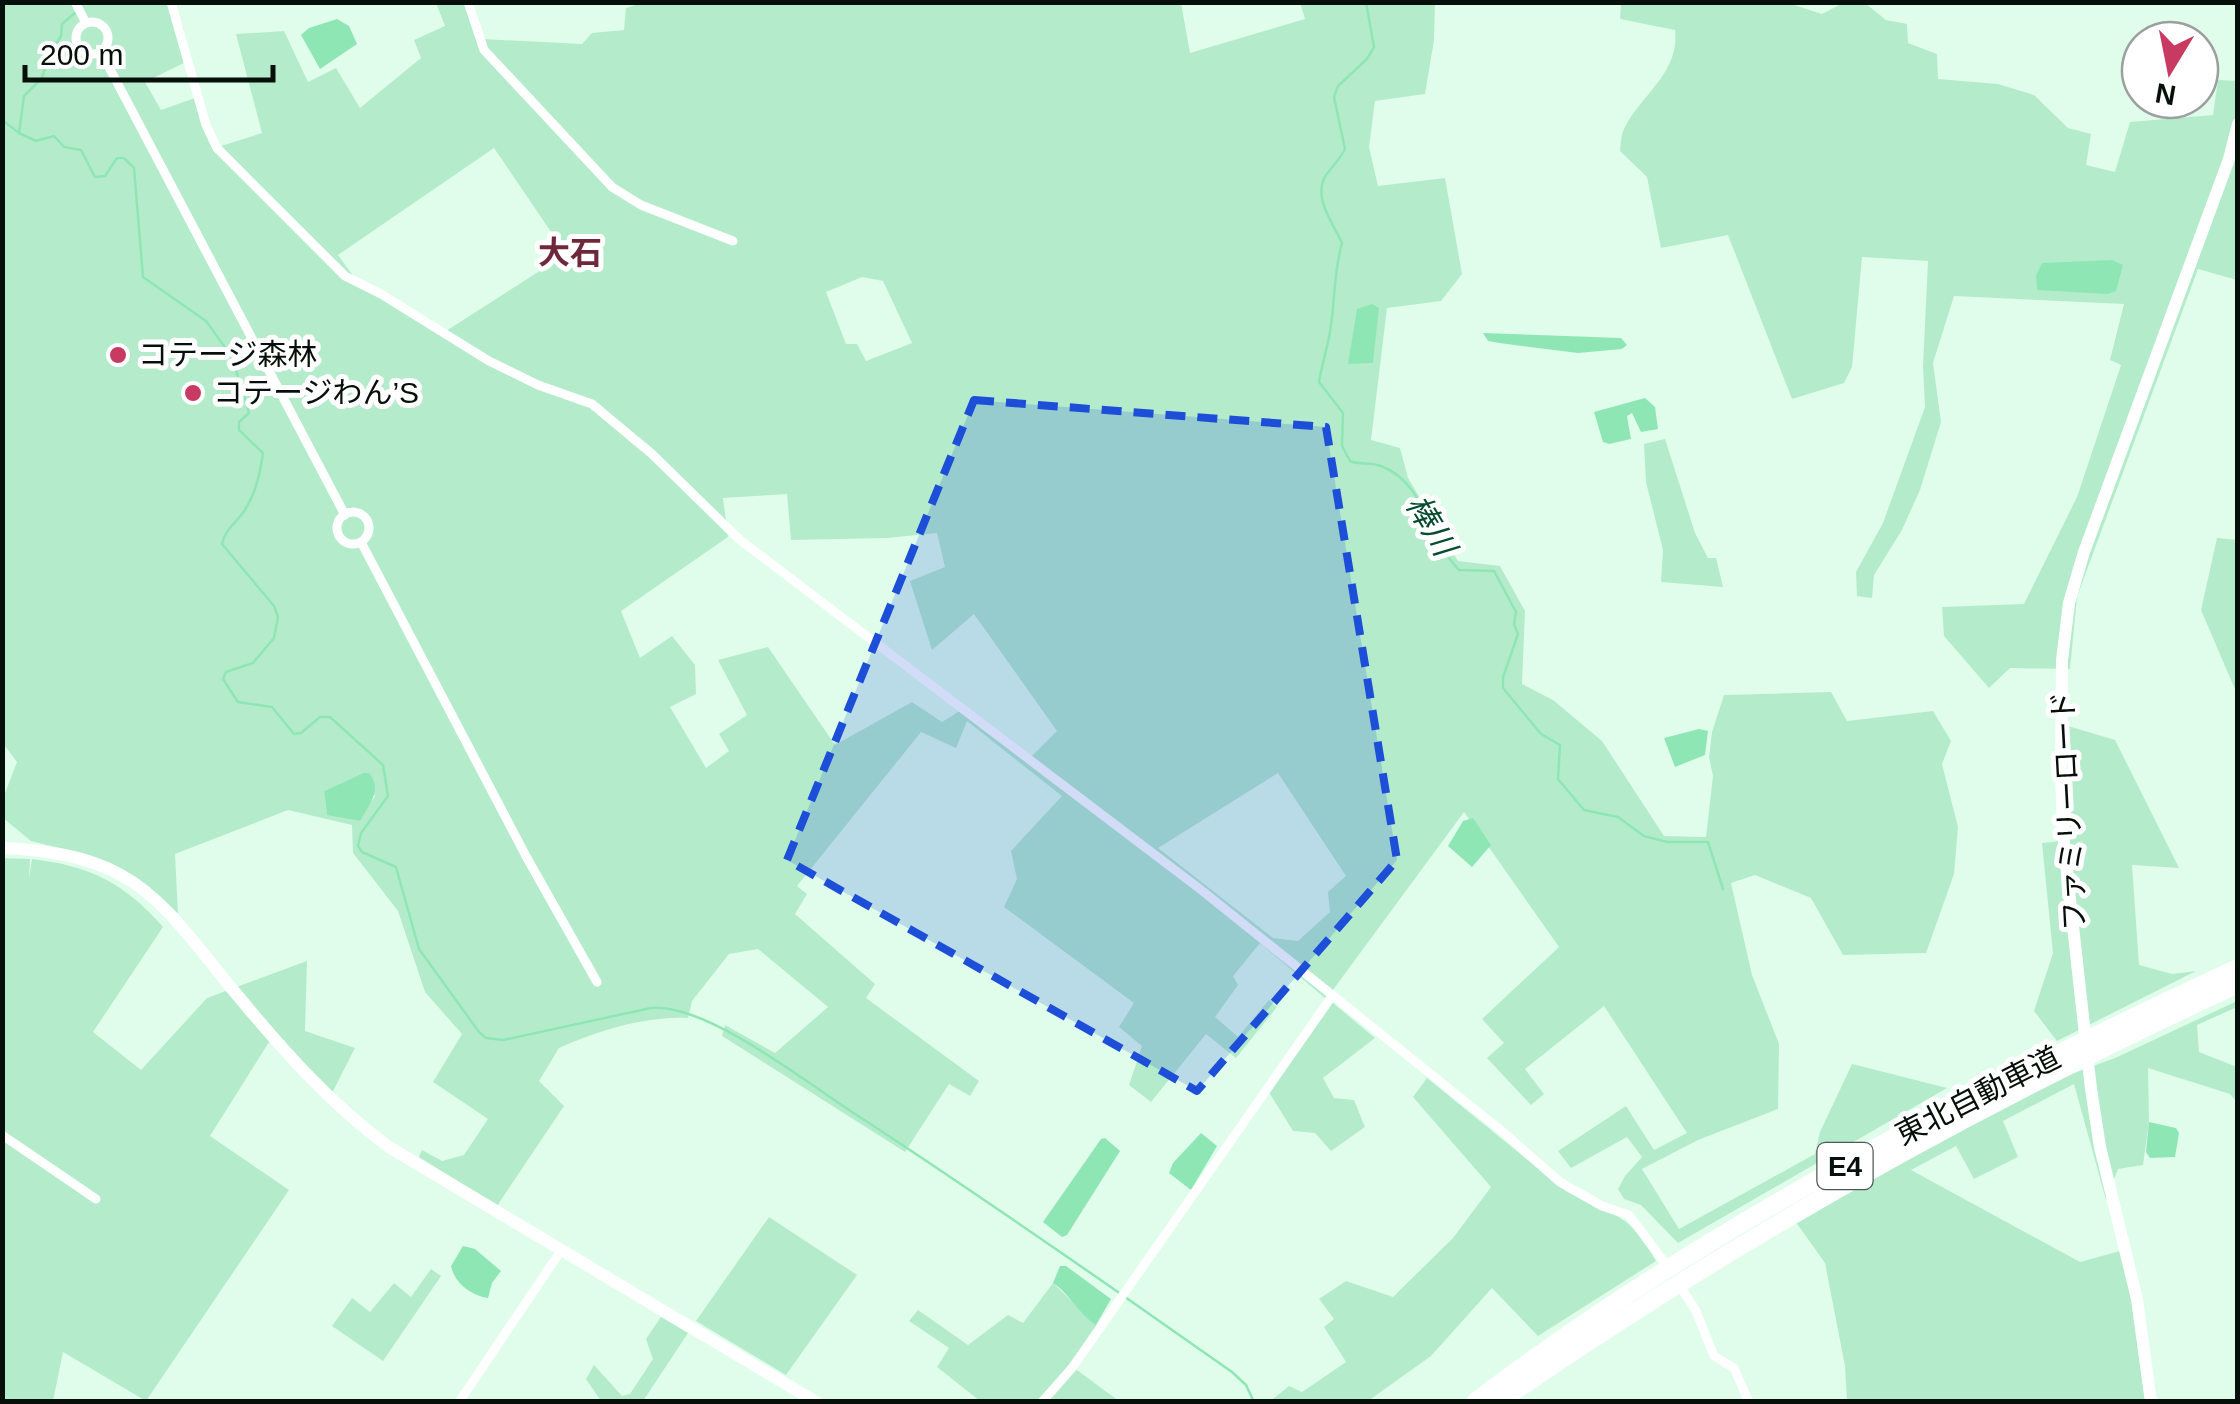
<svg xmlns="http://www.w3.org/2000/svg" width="2240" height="1404" font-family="Helvetica,'Noto Sans JP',sans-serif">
	<rect width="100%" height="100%" fill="#e0fdeb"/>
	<!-- green -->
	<g fill="#b4eccb" fill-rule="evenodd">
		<path d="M3,3h170l11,27v33l-39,19 16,28 34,-12 26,48 41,-13 -26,-99 48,-3 24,51 28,-14 24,40 61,-50 -7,-18 31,-14 -9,-23h36l10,36 100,5 10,-11 32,-3 2,-22 15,-5h540l9,50 115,-34 -5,-16h135l-1,37 -9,54 -50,7 -6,46 9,39 67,-8 17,96 -21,27 -54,7 -16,132 29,8 8,30 50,83 42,5 25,45 -3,73 31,16 49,41 62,95 42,1 7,-61 -4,-19 3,-25 12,-37 107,-3 16,29 86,-10 18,30 -9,23 16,63 -4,47 -28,79 -83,2 -32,-57 -56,-23 -24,8 21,92 27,69 -1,65 -80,31 -56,29 37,60 136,-75 5,-22 32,-68 95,24 -269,155 -37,-38 -17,-6 -6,-10 7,-13 17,-19 -15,-20 -56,31 -13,-17 68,-45 28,44 33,-17 -83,-127 -79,63 19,25 -13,11 -44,-47 17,-15 -22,-24 77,-72 -95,-135 -137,186 48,40 -52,40 11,20 20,2 11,27 -34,24 -16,-18 -22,-2 -28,-45 61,-87 -66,-56 -27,33 5,9 -23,32 23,20 31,-37 8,7 -41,51 -30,-24 -55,68 -22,-17 13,-39 -23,-19 15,-24 -130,-96 13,-28 -6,-28 51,-55 -95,-75 -11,27 -35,-16 -124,154 10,8 -12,20 80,70 -9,14 113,83 -9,15 -21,-12 -44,68 -183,-116 3,-11 50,28 53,-46 -70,-58 -29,5 -37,47 -4,17c-43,-2 -90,13 -129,30l-20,33 25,25 -67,100 -78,-49 3,-7 20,11 22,-6 24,-36 -55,-37 29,-48 -37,-42 -27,-81 -45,-58 -1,-28 -64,-15 -113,44 3,60 -28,-26 -66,-34 -53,-13 -28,-23 -1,-17 15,-39 -15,-20zM494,148l72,106 -120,77 -92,-54 -16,-22zM862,277l21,4 29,62 -46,18 -9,-17h-11l-20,-52zM787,494l4,46 96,-2 50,-5 8,34 -35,14 22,69 42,-36 83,117 -26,26 -65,-50 -24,15 -30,-20 -77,43 -67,-98 -50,13 29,55 -28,19 10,17 -23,17 -36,-61 26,-13 -1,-29 -23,-29 -32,22 -19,-47 107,-74 -5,-39zM363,773l12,23 -15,25 -33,-7 -3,-23zM1278,773l68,103 -18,16 2,20 -32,29 -25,-3 -115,-90z"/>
		<path d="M1621,3h167l34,11 21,-11h22l21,17 21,4 1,19 29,11 1,25 60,5 36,11 34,33 23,6 -5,31 29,7 15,-50 83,-7 5,-35 20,1 -1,199 -39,-11 -121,328 -7,72 -60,-1 -21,20 -45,-52 -2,-29 82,-3 53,-107 44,-132 -11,-5 14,-56 -170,-8 -21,67 8,59 -21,68 -18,40 -28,45 -2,23 -15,-2 -1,-24 27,-49 42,-116 -2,-41 5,-105 -66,-4 -10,110 -8,16 -52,16 -64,-164 -67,13 -14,-71 -27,-26c1,-8 1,-18 5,-24 17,-33 55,-55 50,-97l-55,-11z"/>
		<polygon points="1665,439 1695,533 1708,558 1716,558 1723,587 1661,582 1663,550 1646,482 1644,444"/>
		<polygon points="2217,538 2237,540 2237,694 2201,610"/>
		<polygon points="2068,726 2115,740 2179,868 2132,865 2139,965 2172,974 2196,971 2057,1041 2034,1011 2053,953 2042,843 2070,840"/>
		<path d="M2,858l28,1 -1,19 3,-19c59,7 92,24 131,68l-70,105 48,38 66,-72 100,-37 -2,70 50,17 -23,45 -63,-51 -59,94 79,54 -143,211 -83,-49 -10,49h-50z"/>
		<polygon points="2237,1001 2237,1007 2197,1025 2199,1052 2237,1067 2237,1102 2230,1094 2148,1068 2149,1122 2143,1165 2118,1169 2106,1200 2074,1084 2003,1121 2018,1157 1974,1179 1956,1146 1911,1170 2080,1262 2120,1251 2131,1297 2145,1401 1847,1401 1845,1366 1825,1263 1795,1221 1971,1124 2074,1073 2115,1058"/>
		<path d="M1427,1078l139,113c48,27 61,18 90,70l-118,75 -46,-48 -61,68 -63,45 -99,1 20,-16 13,6 44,-30 -22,-35 10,-8 -15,-20 27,-18 47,16 60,-59 38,-51 -78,-90z"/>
		<polygon points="769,1217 857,1275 786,1375 696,1321"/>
		<polygon points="431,1269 441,1276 383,1361 332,1326 352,1298 370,1312 394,1283 411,1297"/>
		<polygon points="1053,1283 1098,1326 1070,1365 1119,1401 980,1401 937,1367 949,1348 909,1321 918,1310 968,1345 1008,1315 1023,1323"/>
		<polygon points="661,1317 688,1333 643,1401 601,1401 586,1379 594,1365 622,1396 630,1394 653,1359 646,1339"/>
	</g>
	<!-- water -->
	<g fill="#8fe6b5">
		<polygon points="337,19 349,26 357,44 320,69 301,35 309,28"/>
		<polygon points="2112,260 2123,265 2116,291 2107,294 2037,290 2036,275 2042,263"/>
		<polygon points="1372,304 1379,308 1373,363 1348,364 1357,309"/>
		<polygon points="1483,333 1621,338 1627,345 1622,349 1578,353 1499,343 1488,341"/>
		<polygon points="1645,398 1655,407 1658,429 1641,432 1632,413 1627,416 1631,439 1609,444 1603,442 1594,412"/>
		<polygon points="1699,729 1708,731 1705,755 1675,767 1664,738"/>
		<path d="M363,773h6c13,15 2,30 -7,45l-2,3 -33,-6 -3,-24z"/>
		<polygon points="1473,818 1491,845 1472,867 1448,846 1463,821"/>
		<polygon points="2149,1122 2176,1128 2179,1133 2175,1157 2150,1158 2146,1152"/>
		<polygon points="1201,1133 1217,1146 1191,1190 1169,1173 1173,1163"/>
		<polygon points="1105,1138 1120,1151 1067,1235 1062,1237 1043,1222 1101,1139"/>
		<path d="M463,1246l12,3 26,22 -9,12 -4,15c-17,-3 -33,-14 -37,-32z"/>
		<path d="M1060,1266h6l45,33 -15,26c-19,-13 -26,-31 -43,-42z"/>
	</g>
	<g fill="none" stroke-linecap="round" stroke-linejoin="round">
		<!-- stream -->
		<g stroke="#8fe6b5" stroke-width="2.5">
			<path d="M1366,2l8,45 -7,12 -29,27 -4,11 11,52c-5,10 -12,17 -19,26 -14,22 7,48 16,68 -8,28 -7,54 -11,82 -2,19 -9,38 -12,57l24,31 -1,33 8,15c10,4 21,1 31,5 45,17 47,73 78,104l35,1 22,41 -2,12 4,10 -15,43v11l38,46 19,11 -2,34 26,31 34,7 26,19 23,6h41l15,47"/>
			<path d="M75,13l-13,11 -1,12 -13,21 -6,21 -18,18 -5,37 17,8 18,-5 10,11 17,3 14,27 10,-1 12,-18h7l10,10 9,109 63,44 26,36 17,56 -10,9v8l24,23c-3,21 -7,39 -18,57 -8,12 -20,19 -23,34l52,62 4,11 -4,21 -21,25 -27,9 -3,7 15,23 34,5 22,27 7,-1 19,-16h10l53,48 5,31 -27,37 -3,13 4,6 34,15 23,82 60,83 7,6 17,2 148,-32c53,-6 155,74 201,104 90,58 178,119 266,180"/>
			<polyline points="2,120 18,132"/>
			<polyline points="1125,1297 1232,1372 1246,1385 1254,1402"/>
		</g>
		<!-- street -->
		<g stroke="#fff" stroke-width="9">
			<polyline points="75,2 86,23"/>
			<polyline points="171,2 206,125 217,148 345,276 381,294 489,361 538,385 592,404 652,454 740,540 1200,889 1503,1132 1560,1182 1602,1206 1629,1215 1670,1270"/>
			<polyline points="468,2 484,50 612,187 641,205 733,241"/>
			<circle cx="92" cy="38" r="16"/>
			<polyline points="101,52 345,515"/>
			<circle cx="353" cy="528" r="16"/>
			<polyline points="361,542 527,858 597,982"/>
			<polyline points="2,1135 96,1199"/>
			<polyline points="1678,1283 1696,1311 1714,1356 1734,1368 1749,1402"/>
			<polyline points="459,1402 562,1249"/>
			<polyline points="1042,1402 1072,1368 1332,996"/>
		</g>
		<!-- secondary -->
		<g stroke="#fff" stroke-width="12">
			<path d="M2,848c41,2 83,7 119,27 46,25 79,76 112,115 48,58 95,112 156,157l427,255"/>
			<polyline points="2151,1402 2137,1299 2100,1147 2091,1089 2064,845 2061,778 2062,660 2069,603 2084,552 2229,159 2238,124"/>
		</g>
		<!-- highway -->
		<g stroke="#fff" stroke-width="18">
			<path d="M1475,1402c232,-177 498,-311 763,-434"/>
			<path d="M1499,1402c235,-163 479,-298 739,-418"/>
		</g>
	</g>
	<!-- marked area -->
	<path fill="#1d4ed8" fill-opacity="0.2" stroke="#1d4ed8" stroke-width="8" stroke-dasharray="20 12" stroke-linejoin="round" d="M974,400l352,27 71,433 -200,231 -410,-231z"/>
	<!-- markers -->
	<g fill="#c93a62" stroke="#fff" stroke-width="4">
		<circle cx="118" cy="355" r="10"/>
		<circle cx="193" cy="393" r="10"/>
	</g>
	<g text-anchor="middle" stroke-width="10" stroke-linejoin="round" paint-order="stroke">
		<!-- shield labels -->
		<rect fill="#fff" stroke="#515753" stroke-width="2.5" x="1817.5" y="1143" width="55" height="46" rx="8"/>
		<g font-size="28" font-weight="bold" fill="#060f09">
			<text x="1845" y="1176">E4</text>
		</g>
		<!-- poi labels -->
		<g font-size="30" fill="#060f09" stroke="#fff" text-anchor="start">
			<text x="138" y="365">コテージ森林</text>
			<text x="213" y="403">コテージわん’S</text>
		</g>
		<!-- street labels -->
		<g font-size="30" fill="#060f09" stroke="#fff">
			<text transform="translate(2069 811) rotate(-93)" y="10">ファミリーロード</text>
			<text transform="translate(1978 1096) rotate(-27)" y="10">東北自動車道</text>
		</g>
		<!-- neighbourhood labels -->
		<g font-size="32" font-weight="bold" fill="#6e2839" stroke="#fff">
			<text x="570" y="264">大石</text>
		</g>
		<!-- water labels -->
		<g font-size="32" font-style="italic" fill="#064d2f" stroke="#fff">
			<text transform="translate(1431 525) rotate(59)" y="11">棒川</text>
		</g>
	</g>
	<!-- border -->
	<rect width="2240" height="1404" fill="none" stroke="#060f09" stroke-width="10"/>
	<!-- north arrow -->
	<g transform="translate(2170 70) rotate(190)"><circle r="48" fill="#ffffff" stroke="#9b9f9d" stroke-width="2.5"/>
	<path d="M0-8L18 38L0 25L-18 38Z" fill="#c93a62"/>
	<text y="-15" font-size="28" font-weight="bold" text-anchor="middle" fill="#060f09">N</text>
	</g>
	<!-- scale -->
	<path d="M25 65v15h248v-15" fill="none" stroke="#060f09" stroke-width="5"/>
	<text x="40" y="65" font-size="30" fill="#060f09" stroke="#ffffff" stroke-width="8" paint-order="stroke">200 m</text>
</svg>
